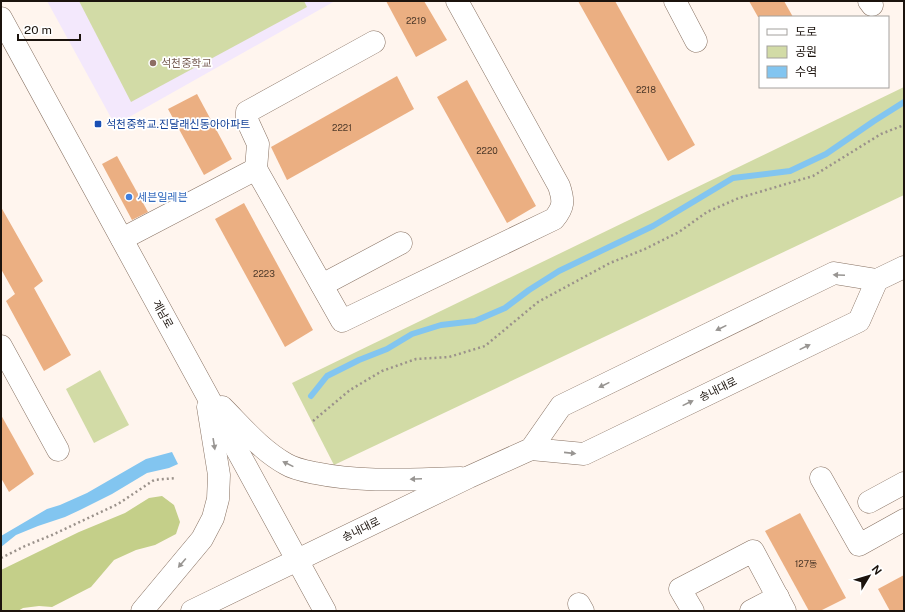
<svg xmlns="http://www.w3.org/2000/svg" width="905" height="612" font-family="'Public Sans','Noto Sans KR',sans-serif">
	<rect width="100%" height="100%" fill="#fff5ee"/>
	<!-- education -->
	<polygon fill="#f3e8fc" points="47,1 335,1 115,125"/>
	<!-- green -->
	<g fill="#d2dba6">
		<polygon points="79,1 304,1 307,7 131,102"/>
		<polygon points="904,87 904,195 334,465 292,383"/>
		<polygon points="100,370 129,425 94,443 66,389"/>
	</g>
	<!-- forest -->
	<polygon fill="#c4cf89" points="162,496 174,505 180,522 176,534 155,545 136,550 114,560 91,587 52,607 39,606 23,608 18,611 1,611 1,570 79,532 125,513 149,498"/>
	<!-- water -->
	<polygon fill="#82c5f0" points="172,452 178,464 169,468 147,473 112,494 80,510 65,517 38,526 16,535 1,547 1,536 47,509 60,505 87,493 146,459"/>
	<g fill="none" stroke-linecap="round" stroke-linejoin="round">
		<!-- stream -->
		<polyline stroke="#82c5f0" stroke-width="6" points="311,396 327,376 359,360 387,349 412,334 441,325 475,321 505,308 529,290 559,271 653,226 733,178 790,171 826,154 874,121 904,102"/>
	</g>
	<!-- building -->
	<g fill="#ebaf82">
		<polygon points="386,1 424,1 447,40 416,57"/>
		<polygon points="578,1 615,1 695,145 668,161"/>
		<polygon points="749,1 784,1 793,17 758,17"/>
		<polygon points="397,76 414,109 287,180 271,147"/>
		<polygon points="467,80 536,206 507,223 437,97"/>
		<polygon points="197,94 232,159 204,175 168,109"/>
		<polygon points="117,156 148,212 132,220 102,164"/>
		<polygon points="244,203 313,330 285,347 215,219"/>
		<polygon points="1,207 43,281 34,288 71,355 44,371 6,301 15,294 1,269"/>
		<polygon points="1,415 34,474 9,492 1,478"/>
		<polygon points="800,513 846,598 820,611 809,611 765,531"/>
		<polygon points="904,575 904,611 890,611 878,589"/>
	</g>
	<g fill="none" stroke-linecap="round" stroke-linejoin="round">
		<defs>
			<g id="minor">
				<polyline points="675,1 696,41"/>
				<polyline points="869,1 872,5"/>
				<polyline points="1,18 325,611"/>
				<polyline points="256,169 258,144 247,120 247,112 374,42"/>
				<path d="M122,239l134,-70 86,152 212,-102c10,-12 10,-18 5,-33l-102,-185"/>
				<polyline points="322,285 401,243"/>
				<polyline points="1,346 58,450"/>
				<path d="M222,407c20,20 39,43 64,57 8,5 19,7 29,9 48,10 98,6 146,5"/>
				<polyline points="531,449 584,454 859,321 877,280"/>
				<polyline points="821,478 859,545 904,520"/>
				<polyline points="869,502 904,483"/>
				<polyline points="579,604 583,611"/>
				<polyline points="142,611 202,539 213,518 218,499 219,475 208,407"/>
				<polyline points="192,611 469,477 531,449 561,406 834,273 877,280 904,267"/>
				<polyline points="693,611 680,589 753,551 785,611"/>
				<polyline points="751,611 778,597"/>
			</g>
		</defs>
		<!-- minor casing -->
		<use href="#minor" stroke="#877162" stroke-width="23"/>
		<!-- path -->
		<g stroke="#9b928b" stroke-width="2.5" stroke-dasharray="2 3" stroke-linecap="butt">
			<polyline points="313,421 350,390 382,371 416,359 449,357 485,346 538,302 610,263 645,249 679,232 707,212 739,198 813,176 881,134 904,125"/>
			<polyline points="1,558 25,546 52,535 118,504 154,480 176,478"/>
		</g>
		<!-- minor -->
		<use href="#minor" stroke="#fff" stroke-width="22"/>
	</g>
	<!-- one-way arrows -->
	<defs><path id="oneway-solid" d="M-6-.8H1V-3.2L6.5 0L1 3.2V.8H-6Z"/></defs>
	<g fill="#989592">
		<use href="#oneway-solid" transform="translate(839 275) rotate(-177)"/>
		<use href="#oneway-solid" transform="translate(721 328) rotate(154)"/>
		<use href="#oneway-solid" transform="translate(805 347) rotate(-26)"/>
		<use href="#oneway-solid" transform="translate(604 385) rotate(154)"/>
		<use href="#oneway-solid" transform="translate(688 403) rotate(-26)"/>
		<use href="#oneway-solid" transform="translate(214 444) rotate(81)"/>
		<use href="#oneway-solid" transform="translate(570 453) rotate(6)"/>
		<use href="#oneway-solid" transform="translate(288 464) rotate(-154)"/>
		<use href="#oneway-solid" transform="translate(416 479) rotate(178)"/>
		<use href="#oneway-solid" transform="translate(182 563) rotate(130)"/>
	</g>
	<!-- markers -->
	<circle fill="#8d6e63" stroke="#fff" stroke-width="1.5" cx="153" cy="63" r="4"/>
	<rect fill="#1a4fb4" stroke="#fff" stroke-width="1.5" x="94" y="120" width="8" height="8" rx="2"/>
	<circle fill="#3f7fe0" stroke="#fff" stroke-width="1.5" cx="129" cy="197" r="4"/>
	<g text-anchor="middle" stroke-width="3.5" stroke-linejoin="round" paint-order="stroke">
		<!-- number labels -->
		<g font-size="9" fill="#4f3a2a">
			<text x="416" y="24">2219</text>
			<text x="646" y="93">2218</text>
			<text x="342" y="131">2221</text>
			<text x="487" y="154">2220</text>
			<text x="264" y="277">2223</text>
			<text x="806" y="567">127동</text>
		</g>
		<!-- education labels -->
		<g font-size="11" fill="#785e54" stroke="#fff" text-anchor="start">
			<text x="161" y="67">석천중학교</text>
		</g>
		<!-- transit labels -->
		<g font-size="11" fill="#164399" stroke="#fff" text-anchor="start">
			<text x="106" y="128">석천중학교.진달래신동아아파트</text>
		</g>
		<!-- shop labels -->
		<g font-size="11" fill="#366cbe" stroke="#fff" text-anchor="start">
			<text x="137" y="201">세븐일레븐</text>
		</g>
		<!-- street labels -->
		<g font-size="11" fill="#1b130d" stroke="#fff">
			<text transform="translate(163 314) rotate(61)" y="4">계남로</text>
			<text transform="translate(718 389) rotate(-26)" y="4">송내대로</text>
			<text transform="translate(361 529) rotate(-26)" y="4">송내대로</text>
		</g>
	</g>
	<!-- border -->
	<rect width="905" height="612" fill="none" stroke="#1b130d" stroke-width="4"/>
	<!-- legend -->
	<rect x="759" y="16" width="130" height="72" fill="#ffffff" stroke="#a4a19e"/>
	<rect x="767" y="29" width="20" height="6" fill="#ffffff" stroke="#a4a19e"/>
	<text x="795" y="36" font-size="12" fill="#1b130d">도로</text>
	<rect x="767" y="46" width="20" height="12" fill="#d2dba6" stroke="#a4a19e"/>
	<text x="795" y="56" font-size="12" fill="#1b130d">공원</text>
	<rect x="767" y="66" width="20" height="12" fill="#82c5f0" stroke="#a4a19e"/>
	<text x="795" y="76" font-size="12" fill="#1b130d">수역</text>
	<!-- north arrow -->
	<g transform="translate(869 576) rotate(52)" stroke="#ffffff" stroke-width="3" paint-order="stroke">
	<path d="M0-3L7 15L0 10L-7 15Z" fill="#1b130d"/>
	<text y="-6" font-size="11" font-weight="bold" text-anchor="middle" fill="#1b130d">N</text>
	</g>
	<!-- scale -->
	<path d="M18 34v6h62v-6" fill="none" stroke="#1b130d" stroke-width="2"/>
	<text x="24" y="34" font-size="12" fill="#1b130d" stroke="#ffffff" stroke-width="3" paint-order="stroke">20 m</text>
</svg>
